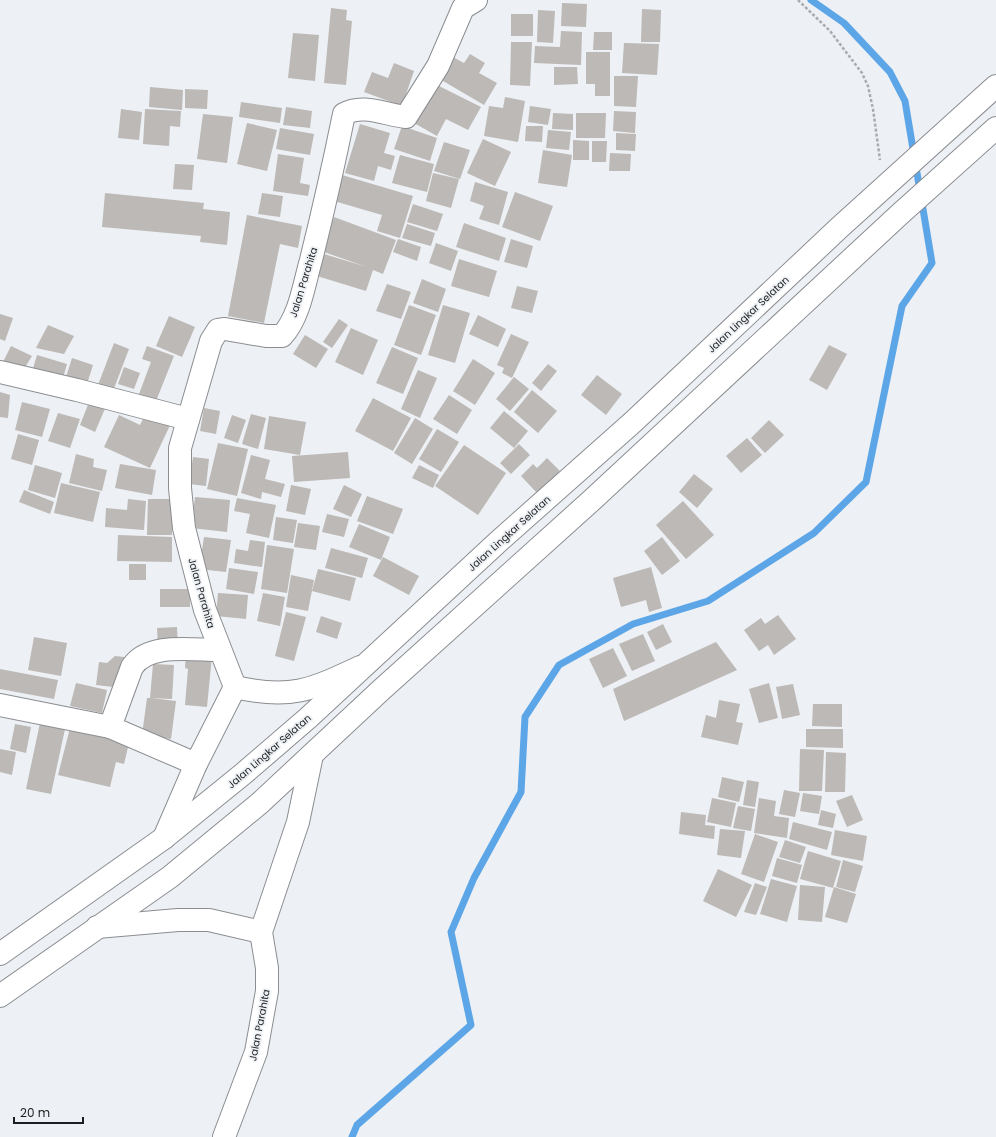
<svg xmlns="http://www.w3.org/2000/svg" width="996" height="1137" font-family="Poppins,sans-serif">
	<rect width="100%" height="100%" fill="#edf0f4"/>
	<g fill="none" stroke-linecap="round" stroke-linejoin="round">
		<!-- stream -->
		<polyline stroke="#5ca6e8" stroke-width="7" points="352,1137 357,1125 471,1025 451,932 474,878 521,792 525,717 559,665 633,624 708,601 814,533 866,482 902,306 932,263 905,101 890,72 844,23 811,0"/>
	</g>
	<!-- building -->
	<g fill="#bcb9b6">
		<polygon points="562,3 587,4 586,27 561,26"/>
		<polygon points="331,8 347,10 346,20 352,21 346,85 324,83"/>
		<polygon points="642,9 661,10 660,42 641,42"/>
		<polygon points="538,10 555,11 553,43 537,42"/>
		<rect x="511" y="14" width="22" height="22"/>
		<polygon points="561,31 582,32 581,65 534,63 535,46 560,47"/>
		<polygon points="594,32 612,32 612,50 593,50"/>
		<polygon points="293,33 319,35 315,81 288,78"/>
		<polygon points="511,42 532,42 530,86 510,85"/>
		<polygon points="624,43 659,44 657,75 622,73"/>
		<polygon points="586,52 610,52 610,96 595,96 595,84 586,84"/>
		<polygon points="470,54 485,63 479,73 497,83 484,105 438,78 451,56 464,63"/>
		<polygon points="394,63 414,71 402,106 364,92 372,72 388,78"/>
		<polygon points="554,67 577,67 578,84 554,85"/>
		<polygon points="614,76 638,76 636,107 614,106"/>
		<polygon points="435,84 481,107 468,130 446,119 437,136 414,123"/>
		<polygon points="150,87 183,90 182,110 149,107"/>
		<polygon points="185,89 208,90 207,109 185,108"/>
		<polygon points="505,97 525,101 518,142 484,136 489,106 503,108"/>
		<polygon points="241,102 282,108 280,123 239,117"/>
		<polygon points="530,106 551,109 548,125 528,122"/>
		<polygon points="286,107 312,111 310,128 283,125"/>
		<polygon points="121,109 142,112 139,140 118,138"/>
		<polygon points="145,109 181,111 180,127 170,126 169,146 143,144"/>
		<polygon points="614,111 636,112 635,133 613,131"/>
		<polygon points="553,113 573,114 573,130 552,129"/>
		<polygon points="576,113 606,113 605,138 576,138"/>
		<polygon points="203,114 233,117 227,163 197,159"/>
		<polygon points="247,123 277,130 267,171 237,164"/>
		<polygon points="360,124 390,133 384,153 395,156 391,170 378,166 374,181 345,173"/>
		<polygon points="402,126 437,138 430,161 394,149"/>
		<polygon points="526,126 543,126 542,142 525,141"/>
		<polygon points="280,128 314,134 310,155 276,149"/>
		<polygon points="548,130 571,132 569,150 546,148"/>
		<polygon points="616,133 636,134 635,151 616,150"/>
		<polygon points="483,139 511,152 495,186 467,173"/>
		<polygon points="573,140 589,141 589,160 573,160"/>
		<polygon points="592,141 607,141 606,162 592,162"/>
		<polygon points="444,142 470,150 460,179 434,171"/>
		<polygon points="543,150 572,155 567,187 538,183"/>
		<polygon points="610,153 631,154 630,171 609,171"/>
		<polygon points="278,154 304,158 300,183 310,185 308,196 273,191"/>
		<polygon points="400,155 434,164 427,192 392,183"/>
		<polygon points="175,164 194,165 192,190 173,189"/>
		<polygon points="433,173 459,179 451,208 426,201"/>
		<polygon points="342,175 413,196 400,238 377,231 382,215 334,201"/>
		<polygon points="475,182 508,192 499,225 479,219 484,206 470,201"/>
		<polygon points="515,192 553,206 540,241 502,227"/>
		<polygon points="105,193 204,203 203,209 230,212 227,245 200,242 201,236 102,227"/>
		<polygon points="262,193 283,196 280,217 258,214"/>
		<polygon points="413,204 443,214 437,231 407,222"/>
		<polygon points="247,215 302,226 298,248 280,244 264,323 228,316"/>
		<polygon points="334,217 396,240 383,274 373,270 366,291 317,276 324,254 367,267 321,251"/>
		<polygon points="464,223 506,238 499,261 456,247"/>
		<polygon points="407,224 435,233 431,246 402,238"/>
		<polygon points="398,239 421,247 417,261 393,252"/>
		<polygon points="511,239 533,246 527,268 504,262"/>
		<polygon points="436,243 458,251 451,271 429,263"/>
		<polygon points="459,259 497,271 489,297 451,286"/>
		<polygon points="422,279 446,289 438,312 413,303"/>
		<polygon points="387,284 411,292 401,319 376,311"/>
		<polygon points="517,286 538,291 532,313 511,308"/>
		<polygon points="409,305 436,315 421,355 394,345"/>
		<polygon points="443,305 470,313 455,363 428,355"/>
		<polygon points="0,314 13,318 5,341 0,339"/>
		<polygon points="478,315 506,329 498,347 469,334"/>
		<polygon points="169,316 195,327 182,357 156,346"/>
		<polygon points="339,319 348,325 332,348 323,342"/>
		<polygon points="48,325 74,336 64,354 36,348"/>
		<polygon points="351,328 378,340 363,375 335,362"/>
		<polygon points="511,334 529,342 512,378 502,373 504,368 497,365"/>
		<polygon points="305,335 328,349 316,368 293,354"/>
		<polygon points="114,343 129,349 113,391 98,385"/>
		<polygon points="829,345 847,354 827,390 809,380"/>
		<polygon points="11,346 32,356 21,374 0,368"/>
		<polygon points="147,346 174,356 156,401 139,394 151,362 142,359"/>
		<polygon points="392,347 418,358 403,394 376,383"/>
		<polygon points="37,355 67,364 61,385 31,375"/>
		<polygon points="72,358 93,365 87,384 66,377"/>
		<polygon points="473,359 495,373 475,405 453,391"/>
		<polygon points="548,364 557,371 541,391 532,383"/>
		<polygon points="124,367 140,373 134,389 118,384"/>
		<polygon points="418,370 437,378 420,418 401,409"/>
		<polygon points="597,375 622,394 606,415 581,395"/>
		<polygon points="514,377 529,389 510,411 496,399"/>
		<polygon points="532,390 557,411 538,433 514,412"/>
		<polygon points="0,392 10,395 8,418 0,417"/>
		<polygon points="449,395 472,410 457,434 433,419"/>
		<polygon points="91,397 107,404 95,432 80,425"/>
		<polygon points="373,398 411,418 393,451 355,431"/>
		<polygon points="22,402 50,409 42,437 15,430"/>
		<polygon points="204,408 220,411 216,434 200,431"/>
		<polygon points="148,409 172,421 150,468 104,447 119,415 140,425"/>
		<polygon points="504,411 528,431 514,448 490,428"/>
		<polygon points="58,413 80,419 70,448 48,441"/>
		<polygon points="251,414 266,418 258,449 242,444"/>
		<polygon points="232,415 246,420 238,443 224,438"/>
		<polygon points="269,416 306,422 300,455 264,449"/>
		<polygon points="415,418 433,429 412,464 394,453"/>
		<polygon points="769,420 784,435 765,453 751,438"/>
		<polygon points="437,429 459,442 441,472 419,459"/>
		<polygon points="18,434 39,440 32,465 11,459"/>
		<polygon points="747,438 762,455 741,473 726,456"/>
		<polygon points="218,443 248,449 237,496 207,489"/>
		<polygon points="519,444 530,455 511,474 500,463"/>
		<polygon points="464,445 506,473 478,515 435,486"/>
		<polygon points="348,452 350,478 294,482 292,456"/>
		<polygon points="76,454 94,459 93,467 107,470 102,491 69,483"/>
		<polygon points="251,455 270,460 265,479 285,484 281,497 262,492 261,499 241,493"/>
		<polygon points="193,457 209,459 206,486 189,484"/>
		<polygon points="547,458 560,471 537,493 521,476 533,464 537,468"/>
		<polygon points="120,464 156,470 152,495 115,488"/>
		<polygon points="35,465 62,473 55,498 28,490"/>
		<polygon points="419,465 439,475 433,488 412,478"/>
		<polygon points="694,474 713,489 697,508 679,492"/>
		<polygon points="61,483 100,492 93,522 54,513"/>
		<polygon points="291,485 311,489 305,515 286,511"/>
		<polygon points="344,485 362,494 351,517 333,509"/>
		<polygon points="24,490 54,502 50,514 19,502"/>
		<polygon points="367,496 403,509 393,534 357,521"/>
		<polygon points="195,497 230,500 227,532 191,528"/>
		<polygon points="237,498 276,505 269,538 246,533 250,514 234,511"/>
		<polygon points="128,499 146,501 144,530 105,527 106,508 127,510"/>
		<polygon points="148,499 173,499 172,535 147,535"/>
		<polygon points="683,501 714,535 686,559 656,525"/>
		<polygon points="327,514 349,519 344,537 322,532"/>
		<polygon points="276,517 297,520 293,543 273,540"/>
		<polygon points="298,523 320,526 316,550 294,547"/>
		<polygon points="359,524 390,537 381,560 349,547"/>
		<polygon points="118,535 172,537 172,562 117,561"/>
		<polygon points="204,537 231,540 226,572 199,569"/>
		<polygon points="662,537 680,561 662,575 644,551"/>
		<polygon points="250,540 265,542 262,567 234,563 236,549 248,551"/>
		<polygon points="267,545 294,549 287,593 261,589"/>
		<polygon points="331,548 368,558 362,578 325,568"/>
		<polygon points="383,557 419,576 409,595 373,576"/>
		<rect x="129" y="564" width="17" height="16"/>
		<polygon points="651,567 662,608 649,612 646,600 621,607 613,578"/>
		<polygon points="229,568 258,572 254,594 226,589"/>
		<polygon points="318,569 356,578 350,601 312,591"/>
		<polygon points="291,575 314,580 308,611 286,607"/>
		<rect x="160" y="589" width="30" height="18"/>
		<polygon points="218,593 248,595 246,619 216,616"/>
		<polygon points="263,593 285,597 280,626 257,621"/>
		<polygon points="286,612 306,617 294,661 275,656"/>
		<polygon points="778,615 796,639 774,655 768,645 759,651 744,630 761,618 765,624"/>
		<polygon points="321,616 342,623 337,639 316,632"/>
		<polygon points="663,624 672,642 656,650 647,632"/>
		<polygon points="177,627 178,647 158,648 157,628"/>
		<polygon points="643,634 655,661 632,671 619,644"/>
		<polygon points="34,637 67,643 61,676 28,670"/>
		<polygon points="716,642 737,670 624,721 613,689"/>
		<polygon points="613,648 627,676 603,688 589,659"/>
		<polygon points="186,653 212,656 207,707 185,705 188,669 185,668"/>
		<polygon points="115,656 132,658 122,688 96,685 99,662 107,663"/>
		<polygon points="153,664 174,665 172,699 151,698 176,701 171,739 142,735 147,698 150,698"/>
		<polygon points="0,669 58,680 54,699 0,689"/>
		<polygon points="76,683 107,690 102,713 70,706"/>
		<polygon points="769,683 778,718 759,723 749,689"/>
		<polygon points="793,684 800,715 782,719 776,687"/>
		<polygon points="719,700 740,704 736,722 743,723 738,745 701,737 706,715 716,718"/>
		<polygon points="813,704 842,704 842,727 812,726"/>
		<polygon points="40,723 65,729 51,794 26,789"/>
		<polygon points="15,724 31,727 26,753 10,749"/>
		<polygon points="70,728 129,743 124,764 116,762 110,787 58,775"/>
		<polygon points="806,729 843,729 843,748 806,747"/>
		<polygon points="0,749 16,752 12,775 0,772"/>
		<polygon points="800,749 824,750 822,791 799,791"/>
		<polygon points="826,752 846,753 845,792 825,792"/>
		<polygon points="722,777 744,782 739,802 718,797"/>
		<polygon points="747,780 759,782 755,807 743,805"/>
		<polygon points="784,790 800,793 795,817 779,814"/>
		<polygon points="803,793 822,796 819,814 800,811"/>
		<polygon points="852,795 863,820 847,827 836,801"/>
		<polygon points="712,798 736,803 731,827 707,822"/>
		<polygon points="759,798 776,801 774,816 789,818 787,838 754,833"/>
		<polygon points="738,806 755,809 751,831 733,828"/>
		<polygon points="821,810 836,814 833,828 818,825"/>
		<polygon points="681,812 706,815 705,825 715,826 714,839 679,834"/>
		<polygon points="793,822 832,832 827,850 789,839"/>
		<polygon points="720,829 745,831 741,858 717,855"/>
		<polygon points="835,830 867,836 863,861 831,855"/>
		<polygon points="755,834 778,842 764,882 741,874"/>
		<polygon points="785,840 806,847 800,863 779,857"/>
		<polygon points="808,851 841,861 833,888 800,879"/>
		<polygon points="777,858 802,865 797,883 772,876"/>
		<polygon points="843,860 863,866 855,892 836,887"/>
		<polygon points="718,869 752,885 736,917 703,901"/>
		<polygon points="771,879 797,886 787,922 760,914"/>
		<polygon points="755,883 767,887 756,915 744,912"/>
		<polygon points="800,885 825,887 822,922 798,920"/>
		<polygon points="834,887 856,894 847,923 825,917"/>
	</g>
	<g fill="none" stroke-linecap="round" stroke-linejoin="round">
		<defs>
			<g id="minor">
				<polyline points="0,372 77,390 188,419"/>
				<path d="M235,687c55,13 76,3 125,-20"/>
				<polyline points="0,705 110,727"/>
				<path d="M196,764l-86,-37 22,-60c16,-25 61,-17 87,-17"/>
				<path d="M164,838l32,-74 39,-77 -30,-77 -21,-82 -4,-40v-40l31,-107 7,-11 7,-1 41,7h16c18,-20 22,-52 29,-76 12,-48 23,-97 33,-146 19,-11 42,1 62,3l32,-51 25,-58 13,-8"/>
				<polyline points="97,927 178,920 209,920 261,932"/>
				<polyline points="224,1137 256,1052 267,991 267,968 261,932 298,822 312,755"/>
			</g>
			<g id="primary">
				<polyline points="0,954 164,838 243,774 308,718 499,541 633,422 840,227 996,86"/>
				<polyline points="0,996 170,877 260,803 380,691 592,500 900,214 996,128"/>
			</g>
		</defs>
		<!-- minor casing -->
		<use href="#minor" stroke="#8b8d91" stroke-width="24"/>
		<!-- primary casing -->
		<use href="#primary" stroke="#8b8d91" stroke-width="24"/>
		<!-- path -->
		<polyline stroke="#a9abae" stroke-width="2.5" stroke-dasharray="3 2" stroke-linecap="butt" points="798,0 830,31 862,73 868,86 873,109 880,160"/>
		<!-- minor -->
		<use href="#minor" stroke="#fff" stroke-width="22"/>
		<!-- primary -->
		<use href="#primary" stroke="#fff" stroke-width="22"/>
	</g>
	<g text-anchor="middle" stroke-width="3.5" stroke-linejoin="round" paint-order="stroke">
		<!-- street labels -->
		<g font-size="10" fill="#1c1d1e" stroke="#edf0f4">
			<text transform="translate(303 282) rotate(-73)" y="4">Jalan Parahita</text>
			<text transform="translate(748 314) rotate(-43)" y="4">Jalan Lingkar Selatan</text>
			<text transform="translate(509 533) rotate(-42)" y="4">Jalan Lingkar Selatan</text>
			<text transform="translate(202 593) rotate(74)" y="4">Jalan Parahita</text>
			<text transform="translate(269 751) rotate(-41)" y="4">Jalan Lingkar Selatan</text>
			<text transform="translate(259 1025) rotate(-79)" y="4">Jalan Parahita</text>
		</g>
	</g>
	<!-- scale -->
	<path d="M14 1117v6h69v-6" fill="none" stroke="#1c1d1e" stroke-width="2"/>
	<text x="20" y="1117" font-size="12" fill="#1c1d1e" stroke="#edf0f4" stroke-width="3" paint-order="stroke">20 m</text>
</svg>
